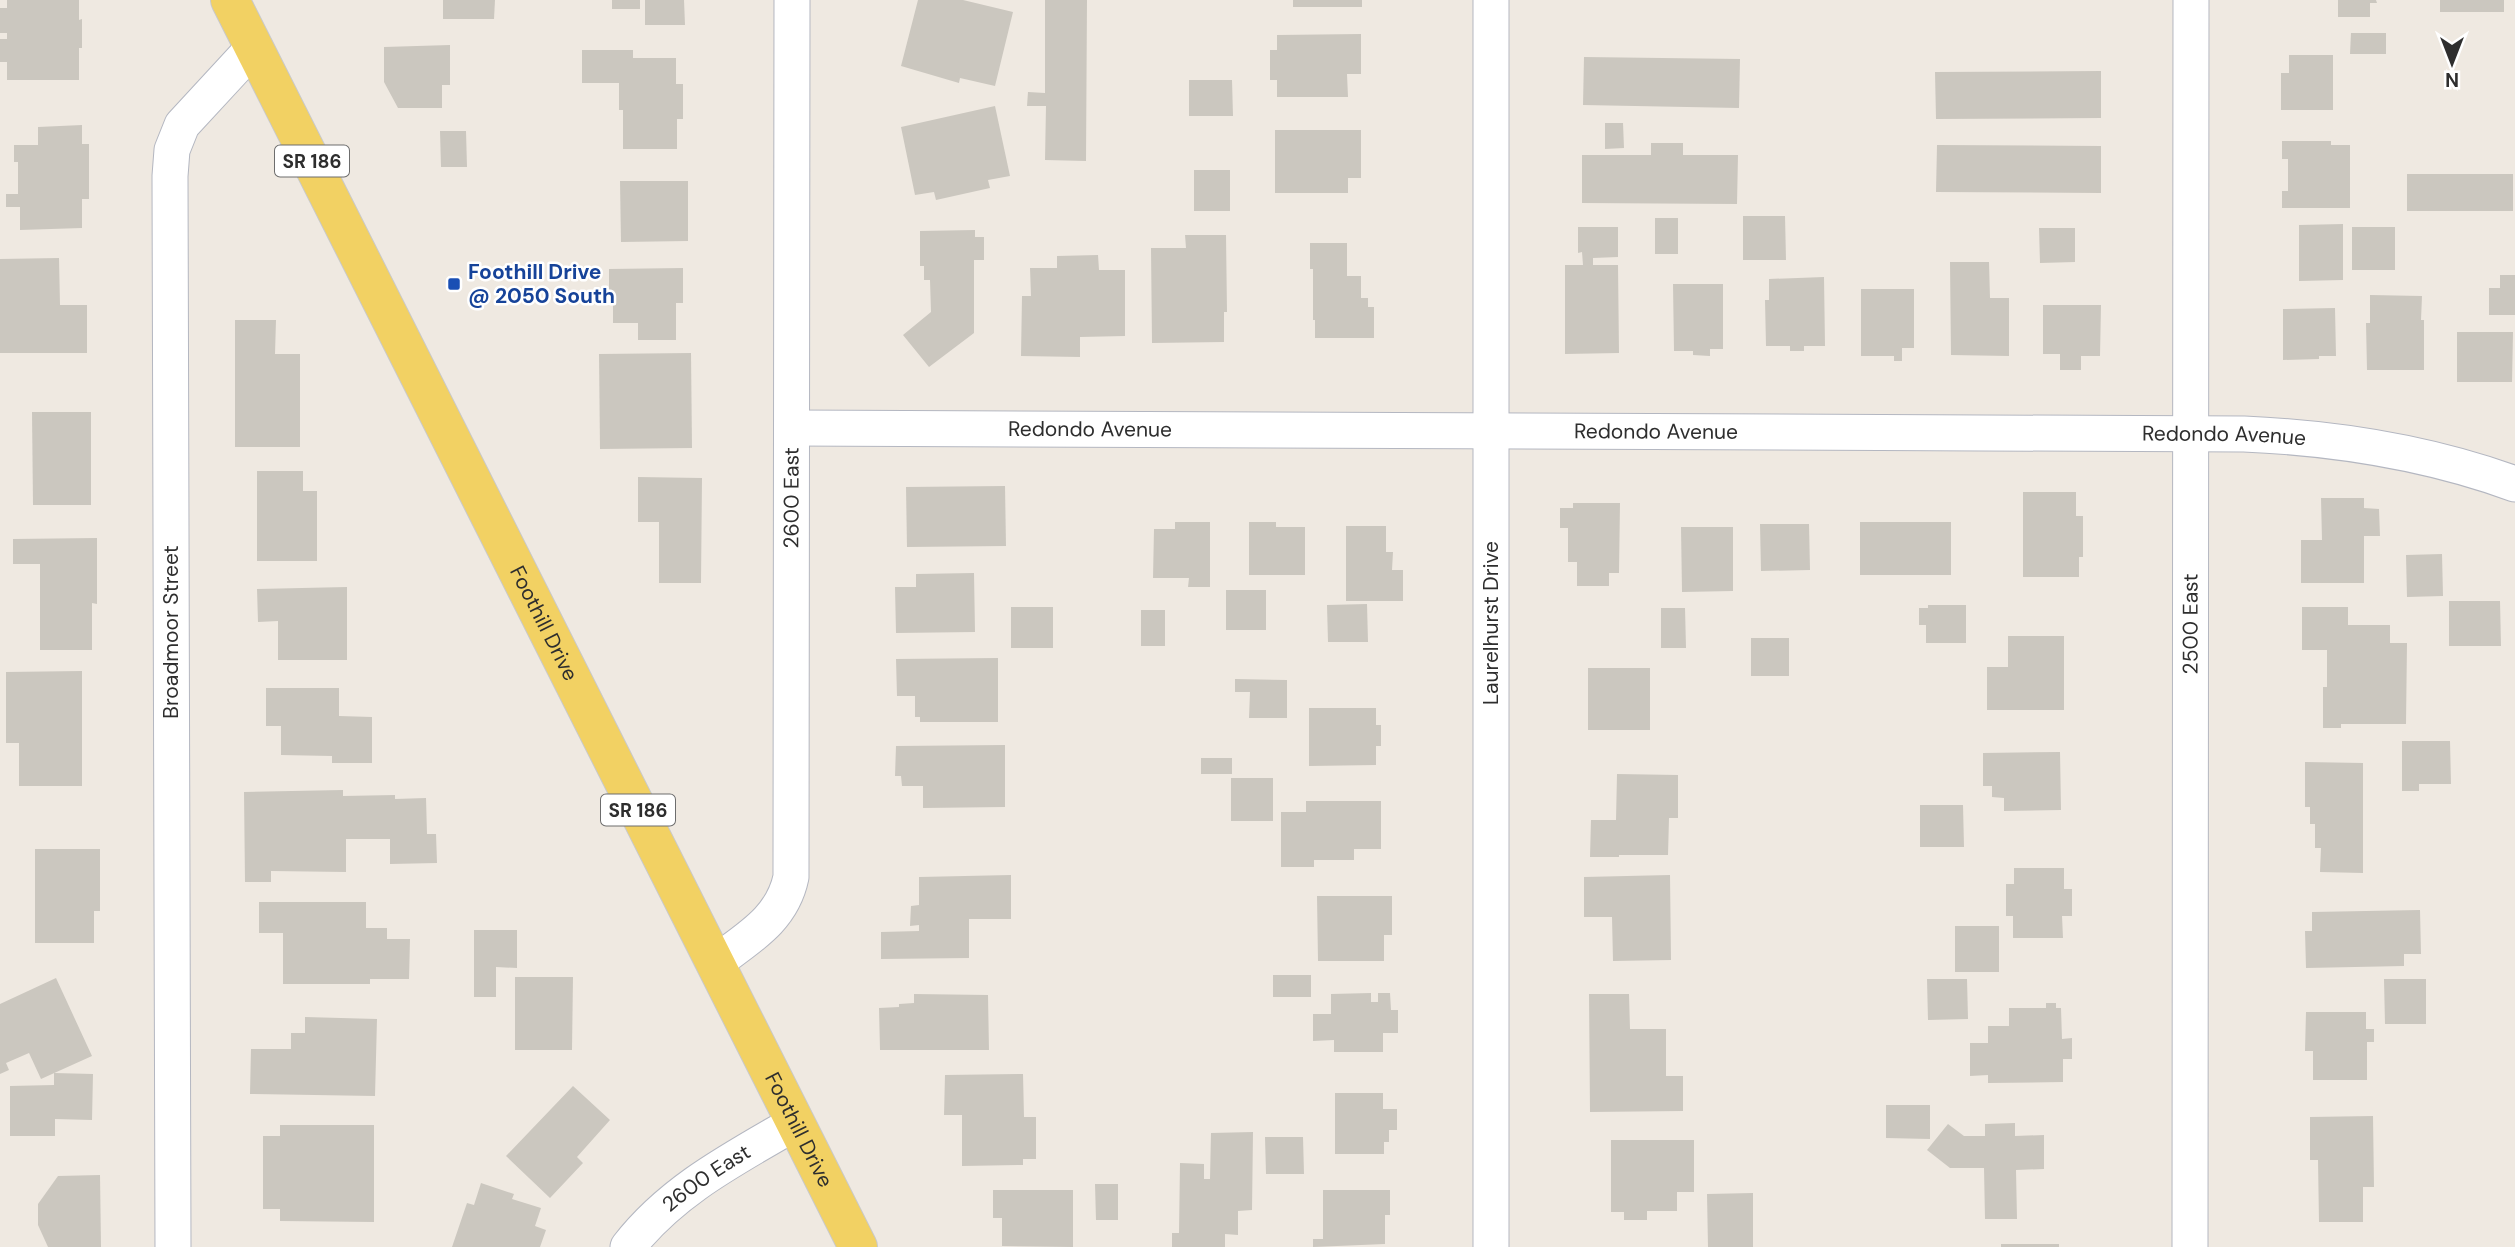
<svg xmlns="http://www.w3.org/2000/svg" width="2515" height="1247" font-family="'DM Sans',sans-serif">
	<rect width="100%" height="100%" fill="#efe9e1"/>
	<!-- building -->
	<g fill="#cbc7bf">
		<polygon points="7,0 79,0 79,20 82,19 82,48 79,48 79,80 7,80 7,62 0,62 0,39 7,39 7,33 0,33 0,8 7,8"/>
		<polygon points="443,0 495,0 494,19 443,19"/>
		<rect x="612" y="0" width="28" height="9"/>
		<polygon points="645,0 684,0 685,25 645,25"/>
		<polygon points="918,0 963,0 1013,12 995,86 960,78 959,83 901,66"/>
		<polygon points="1045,0 1087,0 1086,161 1045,160 1046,106 1027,106 1028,92 1045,93"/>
		<rect x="1293" y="0" width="69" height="7"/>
		<polygon points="2338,0 2376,0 2377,3 2370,3 2370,17 2338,17"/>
		<rect x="2440" y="0" width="64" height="12"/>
		<polygon points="2351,33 2386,33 2386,54 2350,54"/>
		<polygon points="1361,34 1361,74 1347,74 1348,97 1277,97 1277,80 1270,80 1270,50 1277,50 1277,35"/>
		<polygon points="450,45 450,85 442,85 442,108 398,108 384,82 384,47"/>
		<polygon points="582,50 633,50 633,58 676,58 676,84 683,84 683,119 677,119 677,149 623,149 623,110 619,110 619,83 582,83"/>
		<polygon points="2289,55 2333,55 2333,110 2281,110 2281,73 2289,73"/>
		<polygon points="1584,57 1740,59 1739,108 1583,105"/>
		<polygon points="2101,71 2101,118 1936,119 1935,72"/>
		<polygon points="1189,80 1232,80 1233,116 1189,116"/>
		<polygon points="995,106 1010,176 988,180 990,188 936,200 934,192 915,195 901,127"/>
		<polygon points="1605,123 1623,123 1624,148 1605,149"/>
		<polygon points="82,125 82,144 89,144 89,199 82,199 82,228 20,230 20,207 6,207 6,194 18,194 18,162 14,162 14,145 38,145 38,127"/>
		<polygon points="1275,130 1361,130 1361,178 1348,178 1348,193 1275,193"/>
		<polygon points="440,131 466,131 467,167 441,167"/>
		<polygon points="2282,141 2331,141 2331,145 2350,145 2350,208 2282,208 2282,191 2288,191 2288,159 2282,159"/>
		<polygon points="1651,143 1683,143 1683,155 1738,155 1737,204 1582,203 1582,155 1651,155"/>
		<polygon points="1937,145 2101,146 2101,193 1936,192"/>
		<rect x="1194" y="170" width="36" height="41"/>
		<rect x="2407" y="174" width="106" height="37"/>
		<polygon points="620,181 688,181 688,241 621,242"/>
		<polygon points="1743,216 1785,216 1786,260 1743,260"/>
		<rect x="1655" y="218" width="23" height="36"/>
		<polygon points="2343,224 2343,280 2299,281 2299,225"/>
		<polygon points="1578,227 1618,227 1618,257 1593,258 1593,265 1618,265 1619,353 1565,354 1565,265 1583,265 1582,252 1578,253"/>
		<rect x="2352" y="227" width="43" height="43"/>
		<polygon points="2039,228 2075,228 2075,262 2040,263"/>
		<polygon points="975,230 975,237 984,237 984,260 974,260 974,333 929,367 903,335 931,312 930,280 924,280 924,266 920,266 920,231"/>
		<polygon points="1185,235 1226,235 1227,312 1224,312 1224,342 1152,343 1151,248 1186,248"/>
		<polygon points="1310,243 1347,243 1347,276 1361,276 1361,298 1368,298 1368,307 1374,307 1374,338 1315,338 1315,320 1313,320 1313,269 1310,269"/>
		<polygon points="1098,255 1099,270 1125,270 1125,336 1080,337 1080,357 1021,356 1022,296 1031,296 1030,268 1057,268 1057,256"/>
		<polygon points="59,258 60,305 87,305 87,353 0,353 0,259"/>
		<polygon points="1950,262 1989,262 1990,298 2009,298 2009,356 1951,355"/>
		<polygon points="683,268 683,303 676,303 676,340 638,340 638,323 613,323 613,293 609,293 609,269"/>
		<polygon points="2500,275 2515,275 2515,315 2489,315 2489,288 2500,288"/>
		<polygon points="1824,277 1825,346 1804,346 1804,351 1790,351 1790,346 1766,346 1765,300 1769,300 1769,279"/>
		<polygon points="1673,284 1723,284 1723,349 1710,349 1710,356 1693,355 1693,351 1674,351"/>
		<polygon points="1861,289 1914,289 1914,348 1902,348 1902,361 1894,361 1894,356 1861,356"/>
		<polygon points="2370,295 2422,296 2421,320 2424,320 2424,370 2367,370 2366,323 2370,323"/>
		<polygon points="2043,305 2101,305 2100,356 2081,356 2081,370 2060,370 2060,354 2043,354"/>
		<polygon points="2335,308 2336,356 2319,356 2319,359 2283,360 2283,309"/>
		<polygon points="235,320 276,320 275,354 300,354 300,447 235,447"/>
		<polygon points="2457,332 2513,332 2512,382 2457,382"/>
		<polygon points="691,353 692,448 600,449 599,354"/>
		<polygon points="32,412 91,412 91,505 33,505"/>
		<polygon points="257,471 303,471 303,491 317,491 317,561 257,561"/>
		<polygon points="638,477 702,478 701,583 659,583 659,522 638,522"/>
		<polygon points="1005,486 1006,546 907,547 906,487"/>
		<polygon points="2023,492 2076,492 2076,516 2083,516 2083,557 2079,557 2079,577 2023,577"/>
		<polygon points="2321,498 2364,498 2364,508 2379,509 2380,536 2364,536 2364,583 2301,583 2301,540 2322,540"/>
		<polygon points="1573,503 1620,503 1619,573 1609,573 1609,586 1577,586 1577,562 1568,562 1568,528 1560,528 1560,508 1573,508"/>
		<polygon points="1175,522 1210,522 1210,587 1188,587 1189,578 1153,578 1154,529 1175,529"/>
		<polygon points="1249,522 1276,522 1276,527 1305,527 1305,575 1249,575"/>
		<rect x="1860" y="522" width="91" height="53"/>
		<polygon points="1760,524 1809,524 1810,570 1761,571"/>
		<polygon points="1346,526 1386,526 1386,552 1393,552 1392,570 1403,570 1403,601 1346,601"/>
		<polygon points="1681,527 1733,527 1733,591 1682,592"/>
		<polygon points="97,538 97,604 92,603 92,650 40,650 40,564 13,564 13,539"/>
		<polygon points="2442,554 2443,596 2407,597 2406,555"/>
		<polygon points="974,573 975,632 896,633 895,587 916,587 916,574"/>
		<polygon points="347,587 347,660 278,660 278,621 258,622 257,589"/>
		<rect x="1226" y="590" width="40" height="40"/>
		<polygon points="2449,601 2500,601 2501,646 2449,646"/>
		<polygon points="1367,604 1368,642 1328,642 1327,605"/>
		<polygon points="1928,605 1966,605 1966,643 1926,643 1926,625 1919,625 1919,608 1928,608"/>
		<rect x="1011" y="607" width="42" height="41"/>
		<polygon points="2302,607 2348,607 2348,625 2390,625 2390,643 2407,643 2406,724 2341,724 2341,728 2323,728 2323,687 2327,687 2327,650 2302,650"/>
		<polygon points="1661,608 1685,608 1686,648 1661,648"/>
		<rect x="1141" y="610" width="24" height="36"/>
		<polygon points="2008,636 2064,636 2064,710 1987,710 1987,667 2008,667"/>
		<rect x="1751" y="638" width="38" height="38"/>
		<polygon points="998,658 998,722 920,722 920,717 915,717 915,696 897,696 896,659"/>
		<rect x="1588" y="668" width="62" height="62"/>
		<polygon points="82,671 82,786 19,786 19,743 6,743 6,672"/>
		<polygon points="1235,679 1287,680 1287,718 1249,718 1250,692 1235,692"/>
		<polygon points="266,688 339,688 339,716 372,717 372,763 332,763 332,756 281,755 281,726 266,726"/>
		<polygon points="1309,708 1376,708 1376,725 1381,725 1381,746 1376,746 1376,765 1309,766"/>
		<polygon points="2402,741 2450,741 2451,784 2419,784 2419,791 2402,791"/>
		<polygon points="1005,745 1005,807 923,808 923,786 902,786 901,776 895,776 896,746"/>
		<polygon points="2060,752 2061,810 2004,811 2004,798 1992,797 1992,786 1983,786 1983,753"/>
		<rect x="1201" y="758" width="31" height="16"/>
		<polygon points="2305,762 2363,763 2363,873 2320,872 2321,848 2315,848 2315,824 2310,824 2310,807 2305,807"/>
		<polygon points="1617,774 1678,775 1678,818 1669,818 1668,855 1619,855 1619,857 1590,857 1591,820 1616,820"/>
		<rect x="1231" y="778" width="42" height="43"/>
		<polygon points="343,790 343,796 395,795 395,799 426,798 427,834 436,834 437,863 390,864 390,839 346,839 346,872 271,871 271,882 245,882 244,792"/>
		<polygon points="1306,801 1381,801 1381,849 1354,849 1354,860 1314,860 1314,867 1281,867 1281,812 1306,812"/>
		<polygon points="1920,805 1963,805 1964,847 1920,847"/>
		<polygon points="35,849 100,849 100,911 94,911 94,943 35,943"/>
		<polygon points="2014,868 2064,868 2064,889 2072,889 2072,916 2062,916 2063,938 2013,938 2013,916 2006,916 2006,884 2014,884"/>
		<polygon points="1011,875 1011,919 969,919 969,958 881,959 881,932 919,931 919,925 910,926 911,906 919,905 919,877"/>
		<polygon points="1670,875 1671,960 1613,961 1612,917 1584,917 1584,877"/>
		<polygon points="1317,896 1392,896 1392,935 1384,935 1384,961 1318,961"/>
		<polygon points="259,902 366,902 366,928 387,928 387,939 410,939 409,979 370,979 370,984 283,984 283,933 259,933"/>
		<polygon points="2420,910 2421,954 2404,954 2404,966 2306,968 2305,931 2312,931 2312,912"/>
		<rect x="1955" y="926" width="44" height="46"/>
		<polygon points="474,930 517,930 517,968 496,967 496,997 474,997"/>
		<rect x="1273" y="975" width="38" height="22"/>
		<polygon points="515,977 573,977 572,1050 515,1050"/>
		<polygon points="56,978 92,1056 41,1079 29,1053 6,1063 9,1070 0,1074 0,1004"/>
		<polygon points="1927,979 1967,979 1968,1019 1928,1020"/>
		<polygon points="2384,979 2426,979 2426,1024 2385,1024"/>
		<polygon points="1371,993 1371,1002 1378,1002 1378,993 1390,993 1391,1010 1398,1010 1398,1033 1383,1033 1383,1052 1334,1052 1334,1040 1313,1041 1313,1014 1331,1014 1331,994"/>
		<polygon points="914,994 988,995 989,1050 880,1050 879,1008 899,1007 899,1004 914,1003"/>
		<polygon points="1589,994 1629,994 1630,1029 1666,1029 1666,1076 1683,1076 1683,1111 1590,1112"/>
		<polygon points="2046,1003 2056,1003 2056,1008 2061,1008 2062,1039 2072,1038 2072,1059 2063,1059 2063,1082 1988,1083 1988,1075 1970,1076 1970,1043 1988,1043 1988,1026 2009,1026 2009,1008 2046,1008"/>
		<polygon points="2306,1012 2366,1012 2366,1029 2374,1029 2374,1042 2367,1042 2367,1080 2313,1080 2313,1051 2305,1051"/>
		<polygon points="305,1017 377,1019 375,1096 250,1094 251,1049 291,1049 291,1033 305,1033"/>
		<polygon points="54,1073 93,1074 92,1120 55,1119 55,1136 10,1136 10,1086 54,1085"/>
		<polygon points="1023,1074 1024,1117 1036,1117 1036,1159 1023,1159 1023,1165 962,1166 962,1115 944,1115 945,1075"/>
		<polygon points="573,1086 610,1120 577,1157 583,1163 550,1198 506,1156"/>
		<polygon points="1335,1093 1383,1093 1383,1109 1397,1109 1397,1130 1389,1130 1389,1142 1384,1142 1384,1154 1335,1154"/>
		<polygon points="1886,1105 1930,1105 1930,1139 1886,1138"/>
		<polygon points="2373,1116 2374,1187 2363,1187 2363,1222 2319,1222 2318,1160 2310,1160 2310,1117"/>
		<polygon points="2015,1123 2015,1136 2044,1135 2044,1169 2016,1170 2017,1219 1985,1219 1984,1168 1950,1168 1927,1150 1948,1124 1964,1136 1985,1136 1985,1124"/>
		<polygon points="280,1125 374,1125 374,1222 280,1221 280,1209 263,1209 263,1136 280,1136"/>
		<polygon points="1253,1132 1252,1210 1238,1211 1238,1235 1225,1234 1225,1247 1172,1247 1172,1233 1179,1233 1180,1163 1204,1164 1204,1179 1210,1179 1211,1133"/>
		<polygon points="1265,1137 1303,1137 1304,1174 1266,1174"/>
		<polygon points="1611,1140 1694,1140 1694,1192 1677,1192 1677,1211 1647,1211 1647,1220 1624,1220 1624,1212 1611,1212"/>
		<polygon points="100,1175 101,1247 48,1247 38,1225 38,1204 58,1176"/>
		<polygon points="481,1183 514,1194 512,1199 541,1208 535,1226 546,1230 540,1247 452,1247 467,1203 474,1205"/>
		<polygon points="1095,1184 1118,1184 1118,1220 1096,1220"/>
		<polygon points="993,1190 1073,1190 1073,1247 1002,1246 1002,1218 993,1218"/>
		<polygon points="1323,1190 1390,1190 1390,1215 1385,1215 1385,1244 1313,1247 1313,1239 1323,1239"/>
		<polygon points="1753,1193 1753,1247 1708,1247 1707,1194"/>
		<rect x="2001" y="1244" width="58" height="3"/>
	</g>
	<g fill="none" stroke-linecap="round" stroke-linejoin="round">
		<defs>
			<g id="street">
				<path id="s1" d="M792,428l1452,6c93,4 183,18 271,50"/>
				<path id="s2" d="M715,963c33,-25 67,-43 76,-86l1,-877"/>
				<polyline points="173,1247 170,176 172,150 182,125 254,47"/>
				<path id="s3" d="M628,1247c44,-57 107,-89 167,-124"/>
				<polyline points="1491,1247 1491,0"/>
				<path id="s4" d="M2190,1247l1,-1247"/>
			</g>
			<g id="primary">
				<path id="s5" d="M230,0l628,1247"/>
			</g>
		</defs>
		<!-- street casing -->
		<use href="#street" stroke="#b4b7c1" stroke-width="37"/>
		<!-- primary casing -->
		<use href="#primary" stroke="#c9c9c9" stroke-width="40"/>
		<!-- street -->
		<use href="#street" stroke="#fff" stroke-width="35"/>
		<!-- primary -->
		<use href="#primary" stroke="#f2d163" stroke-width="38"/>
	</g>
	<!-- markers -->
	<rect fill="#1a4fb4" stroke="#fff" stroke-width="2.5" x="447" y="277" width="14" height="14" rx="3.5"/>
	<g text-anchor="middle" stroke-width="5" stroke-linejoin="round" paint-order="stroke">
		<!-- shield labels -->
		<g fill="#fff" stroke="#6d6d6d" stroke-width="2">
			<rect x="275" y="145.5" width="74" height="31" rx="5"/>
			<rect x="601" y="794.5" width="74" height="31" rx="5"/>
		</g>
		<g font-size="19" font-weight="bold" fill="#2e2e2e">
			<text x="312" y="168">SR 186</text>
			<text x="638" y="817">SR 186</text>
		</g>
		<!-- transit labels -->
		<g font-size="21" font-weight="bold" fill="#164399" stroke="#fff" text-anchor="start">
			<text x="468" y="279">Foothill Drive<tspan x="468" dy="24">@ 2050 South</tspan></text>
		</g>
		<!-- street labels -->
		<g font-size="21" fill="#2e2e2e" stroke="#fff">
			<text dy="7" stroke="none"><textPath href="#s1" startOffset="298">Redondo Avenue</textPath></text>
			<text dy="7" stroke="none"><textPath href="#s1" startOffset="864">Redondo Avenue</textPath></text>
			<text dy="7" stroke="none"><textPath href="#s1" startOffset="1432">Redondo Avenue</textPath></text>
			<text dy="7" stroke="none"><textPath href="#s2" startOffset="497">2600 East</textPath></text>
			<text dy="7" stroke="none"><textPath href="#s5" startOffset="698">Foothill Drive</textPath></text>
			<text transform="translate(1491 623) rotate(-90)" y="7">Laurelhurst Drive</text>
			<text dy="7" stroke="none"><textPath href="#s4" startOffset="623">2500 East</textPath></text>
			<text transform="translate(171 632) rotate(-90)" y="7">Broadmoor Street</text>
			<text dy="7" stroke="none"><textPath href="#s5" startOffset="1265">Foothill Drive</textPath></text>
			<text dy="7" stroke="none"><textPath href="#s3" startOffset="105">2600 East</textPath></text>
		</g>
	</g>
	<!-- north arrow -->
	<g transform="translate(2452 63) rotate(180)" stroke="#ffffff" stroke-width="5" paint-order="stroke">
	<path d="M0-5L12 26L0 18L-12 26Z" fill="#2e2e2e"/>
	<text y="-10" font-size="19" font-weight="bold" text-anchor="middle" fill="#2e2e2e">N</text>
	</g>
</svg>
